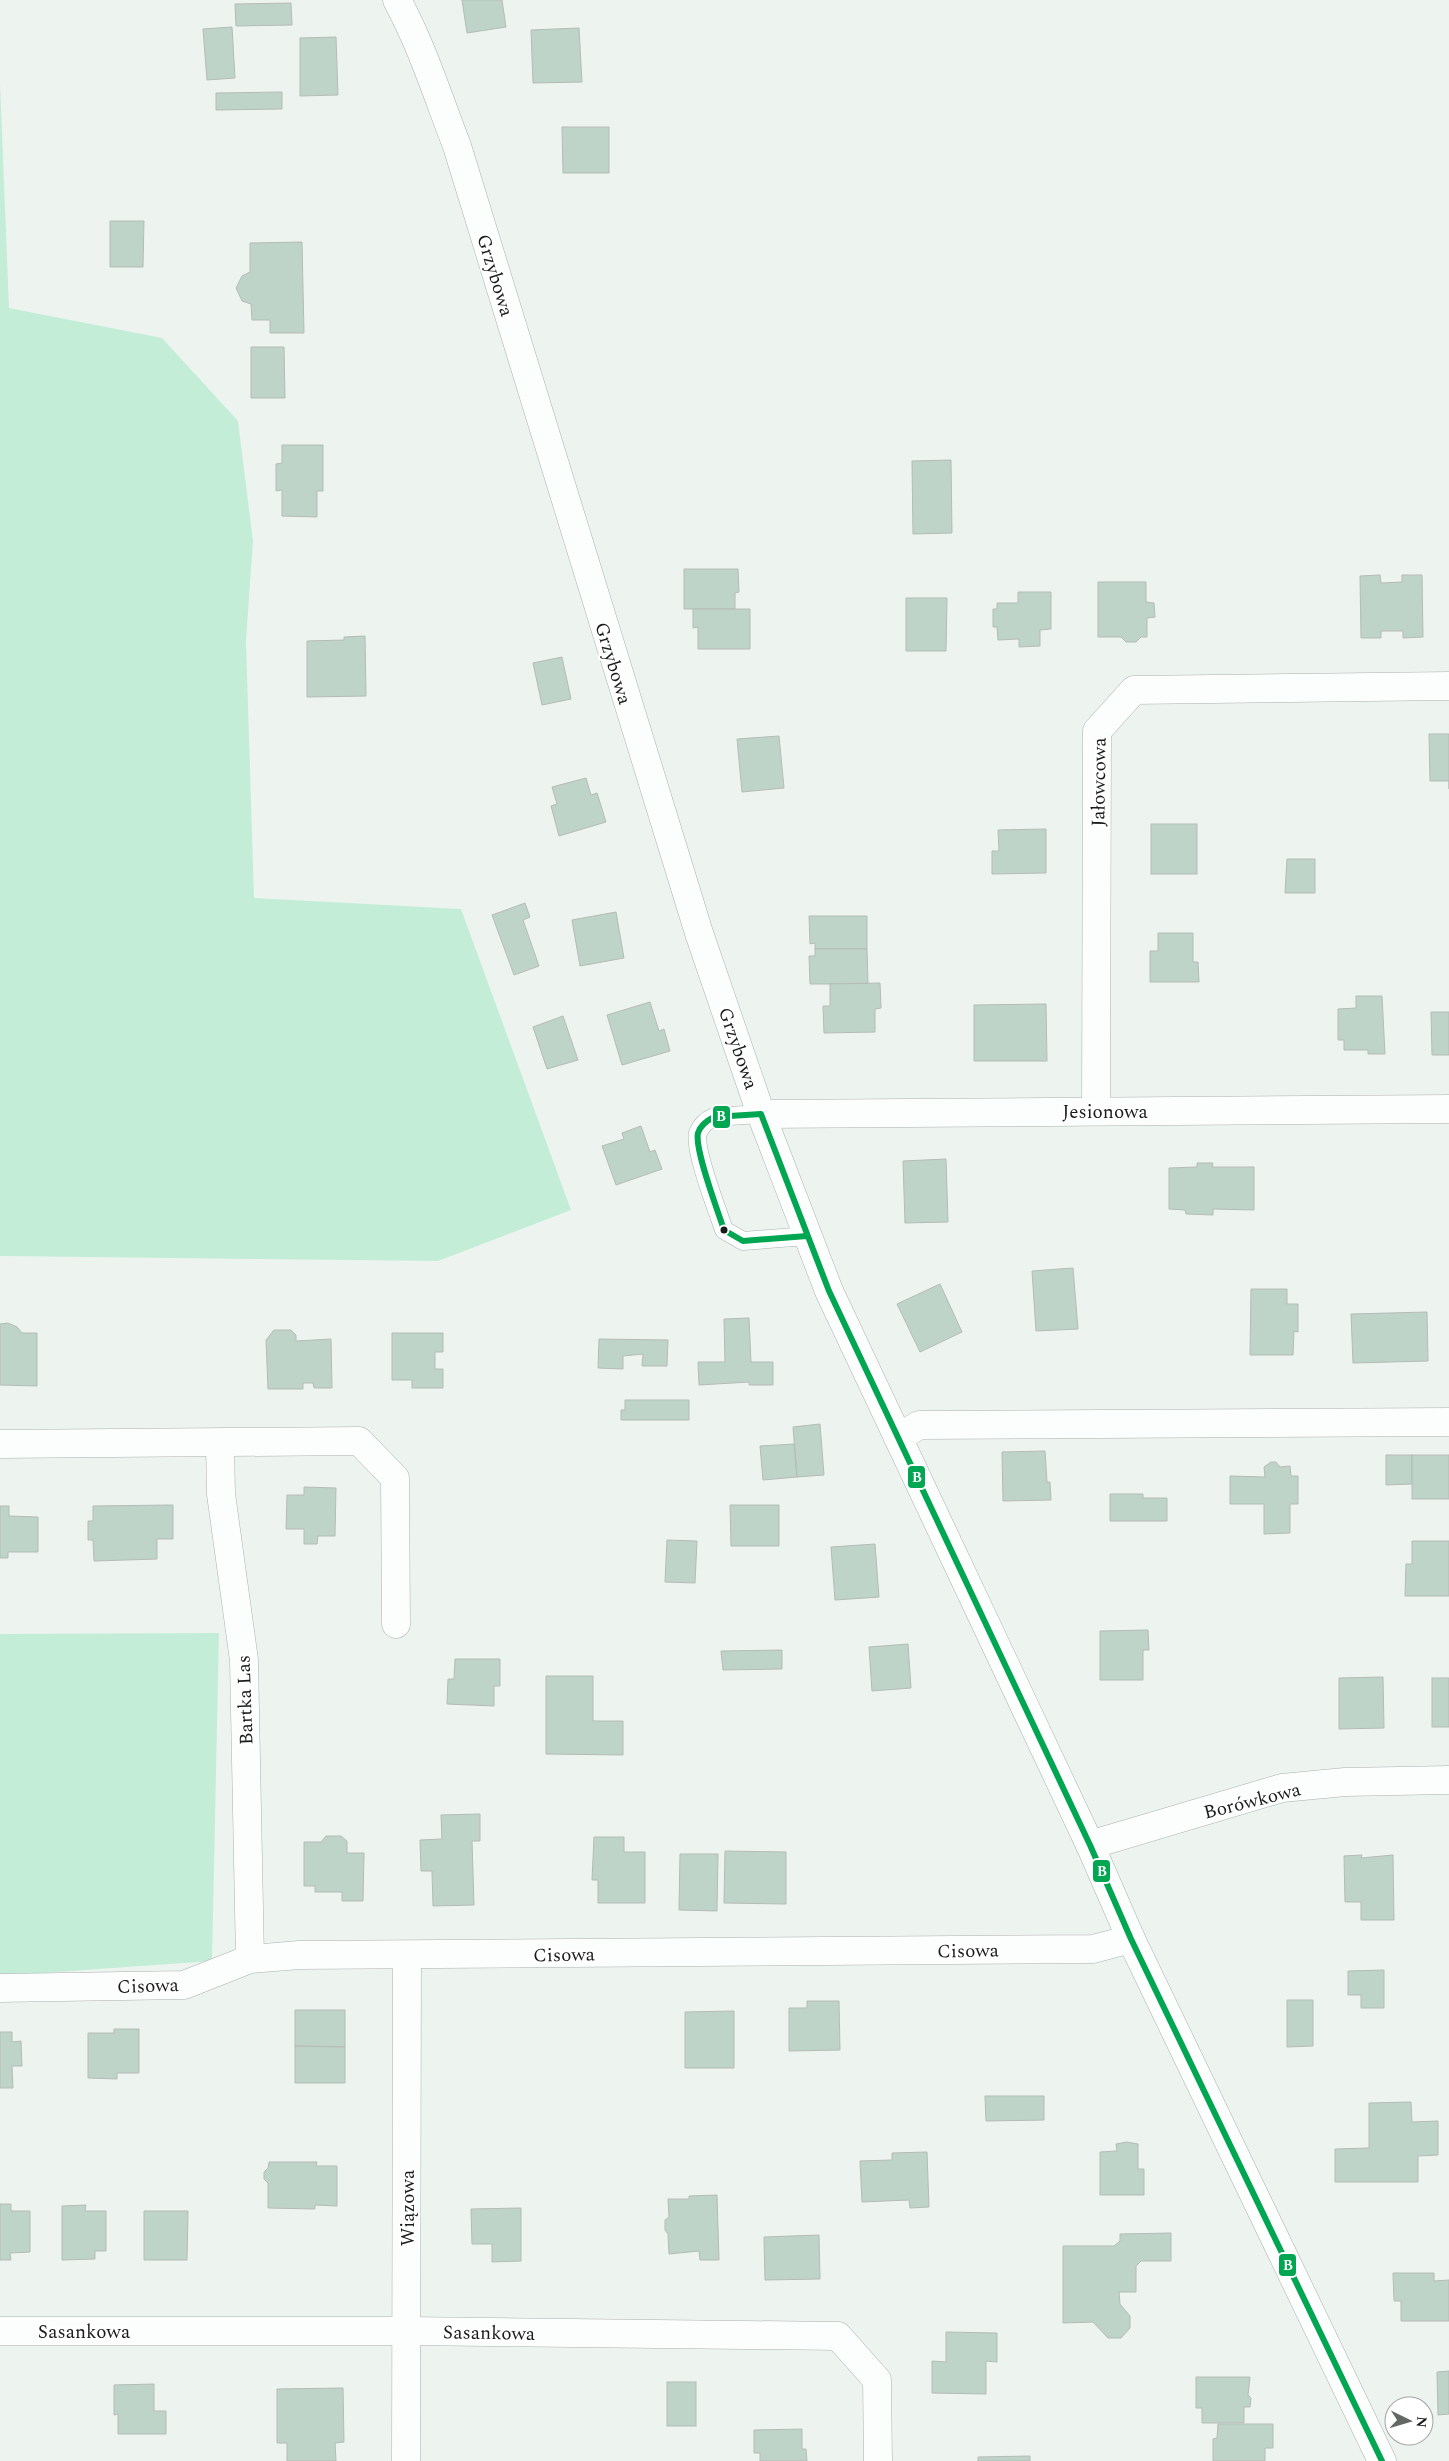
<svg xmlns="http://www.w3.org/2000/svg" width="1449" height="2461" font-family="Spectral,serif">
	<rect width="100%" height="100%" fill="#edf4f0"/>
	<!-- green -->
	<g fill="#c4edd7">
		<polygon points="0,82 9,308 162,338 238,421 253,541 246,641 254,898 461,909 571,1210 438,1261 0,1256"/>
		<polygon points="219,1633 212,1961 0,1976 0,1634"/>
	</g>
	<!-- building -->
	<g fill="#bfd4c9" stroke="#b5bbb7">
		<polygon points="462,0 502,0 506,27 467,33"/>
		<polygon points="291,3 292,25 236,26 235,4"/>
		<polygon points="232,27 235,78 207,80 203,29"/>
		<polygon points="579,28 582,82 533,83 531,30"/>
		<polygon points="336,37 338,95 300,96 300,38"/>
		<polygon points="282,92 282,109 216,110 216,93"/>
		<polygon points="562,127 609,127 609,173 563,173"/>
		<polygon points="110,221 144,221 143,267 110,267"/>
		<polygon points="302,242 304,333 270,333 270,320 252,320 251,304 242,301 236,288 242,276 250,272 250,243"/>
		<polygon points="251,347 284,347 285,398 251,398"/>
		<polygon points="282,445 323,445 323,491 317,491 317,517 282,516 282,490 276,491 276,464 282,463"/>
		<polygon points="951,460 952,533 913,534 912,461"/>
		<polygon points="684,569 738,569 739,592 735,593 735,609 684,609"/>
		<polygon points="1380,575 1381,583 1402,582 1402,575 1422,575 1423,637 1403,638 1403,631 1381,631 1381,638 1361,638 1360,576"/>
		<polygon points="1098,582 1146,582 1146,602 1154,603 1155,617 1147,618 1147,637 1141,637 1136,642 1126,642 1121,637 1098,637"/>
		<polygon points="1018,592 1051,592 1051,629 1040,630 1040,646 1019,647 1019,639 998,640 997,627 993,627 993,609 997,609 997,603 1018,603"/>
		<polygon points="906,598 947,598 946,651 906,651"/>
		<polygon points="693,609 750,609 750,649 698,649 698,627 693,628"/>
		<polygon points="365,636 366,696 307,697 307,641 344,640 344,637"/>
		<polygon points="562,657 571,699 542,705 533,663"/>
		<polygon points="1429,734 1449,734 1449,789 1449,781 1430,781"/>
		<polygon points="779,736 784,788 742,792 737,739"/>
		<polygon points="586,778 591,795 597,793 606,822 559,836 551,806 557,804 552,787"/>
		<rect x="1151" y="824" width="46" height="50"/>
		<polygon points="1046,829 1046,873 992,874 992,851 999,851 998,830"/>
		<polygon points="1287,859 1315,859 1315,893 1285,893"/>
		<polygon points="525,903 530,917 523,920 539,966 514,975 492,915"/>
		<polygon points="616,912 624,958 580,966 572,920"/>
		<polygon points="809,916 867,916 867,949 815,949 815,943 810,944"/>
		<polygon points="1158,933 1193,933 1193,962 1198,962 1199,982 1150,982 1150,951 1158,951"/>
		<polygon points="815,949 867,949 868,984 810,984 809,956 815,956"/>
		<polygon points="880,983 881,1008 875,1009 875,1032 824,1033 823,1006 830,1006 830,984"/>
		<polygon points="1356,996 1382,996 1385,1054 1368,1054 1368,1050 1344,1050 1344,1040 1338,1040 1338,1009 1356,1008"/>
		<polygon points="650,1002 659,1031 664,1029 670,1051 622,1065 607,1015"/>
		<polygon points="1046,1004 1047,1061 974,1061 974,1005"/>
		<polygon points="1431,1012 1449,1012 1449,1055 1432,1055"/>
		<polygon points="563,1016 578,1060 547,1069 533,1027"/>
		<polygon points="641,1126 650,1152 655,1150 662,1169 616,1185 602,1146 624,1139 622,1133"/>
		<polygon points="946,1159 948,1222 905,1223 903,1161"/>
		<polygon points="1197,1163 1213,1163 1212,1167 1254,1167 1254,1210 1213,1209 1213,1215 1186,1214 1185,1210 1169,1209 1169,1168 1197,1167"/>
		<polygon points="1073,1268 1078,1329 1036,1331 1032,1271"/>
		<polygon points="940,1284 962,1332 920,1352 897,1304"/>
		<polygon points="1251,1289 1287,1289 1287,1304 1298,1304 1298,1332 1294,1331 1293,1355 1250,1355"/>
		<polygon points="1427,1312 1428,1361 1353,1363 1351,1314"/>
		<polygon points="749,1318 751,1362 773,1362 773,1385 749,1385 749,1382 699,1385 698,1362 725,1362 724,1319"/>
		<polygon points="8,1323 17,1327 22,1333 37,1333 37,1386 0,1385 0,1324"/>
		<polygon points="274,1330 291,1330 296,1335 296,1341 331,1339 332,1388 314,1388 313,1383 303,1383 303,1389 268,1389 266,1340"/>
		<polygon points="392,1333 443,1333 443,1352 435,1352 435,1369 443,1369 443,1388 412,1388 412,1380 392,1380"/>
		<polygon points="599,1339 668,1340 667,1366 642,1366 643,1354 623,1356 623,1369 598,1368"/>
		<polygon points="625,1400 689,1400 689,1420 621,1420 621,1410 625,1410"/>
		<polygon points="820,1424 824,1475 797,1477 793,1427"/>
		<polygon points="794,1444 797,1477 763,1480 760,1446"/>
		<polygon points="1045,1451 1047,1482 1050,1482 1051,1500 1003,1501 1002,1452"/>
		<polygon points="1386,1455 1412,1455 1412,1484 1386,1485"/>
		<rect x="1412" y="1455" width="37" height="44"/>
		<polygon points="1271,1462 1276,1462 1280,1467 1290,1466 1291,1476 1298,1476 1298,1504 1290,1504 1290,1533 1264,1534 1264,1504 1230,1504 1230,1476 1265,1477 1264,1467"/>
		<polygon points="304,1487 336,1488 335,1536 318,1536 317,1544 304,1544 304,1529 286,1529 287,1495 304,1495"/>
		<polygon points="1110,1494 1143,1494 1143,1498 1167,1498 1167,1521 1110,1521"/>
		<polygon points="171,1505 173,1505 173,1539 157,1539 157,1559 94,1561 93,1540 88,1540 88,1521 93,1521 93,1506"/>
		<polygon points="730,1505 779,1505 779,1546 731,1546"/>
		<polygon points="0,1506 9,1506 9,1516 38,1517 38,1552 8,1552 8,1558 0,1558"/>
		<polygon points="667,1540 697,1541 695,1583 665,1582"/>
		<polygon points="1412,1541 1449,1541 1449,1596 1405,1596 1406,1564 1412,1564"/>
		<polygon points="875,1544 879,1597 835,1600 831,1547"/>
		<polygon points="1148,1630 1149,1650 1143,1650 1143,1680 1100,1680 1100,1631"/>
		<polygon points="908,1644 911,1688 872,1691 869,1647"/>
		<polygon points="782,1650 782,1669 723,1670 721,1651"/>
		<polygon points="455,1659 500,1659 500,1686 494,1686 494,1706 447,1704 448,1679 454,1679"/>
		<polygon points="546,1676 593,1676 593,1721 623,1721 623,1755 546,1754"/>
		<polygon points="1383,1677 1384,1728 1339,1729 1339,1678"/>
		<rect x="1432" y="1678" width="17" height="49"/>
		<polygon points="480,1814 480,1841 472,1841 474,1905 433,1906 432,1871 421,1871 420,1840 442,1839 441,1815"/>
		<polygon points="326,1836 341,1836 347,1841 347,1853 364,1853 363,1901 342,1901 342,1892 315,1892 315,1886 304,1886 304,1842 321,1842"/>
		<polygon points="594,1837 624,1837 624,1852 645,1852 645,1903 598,1903 598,1880 592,1880"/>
		<polygon points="725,1851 786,1852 786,1904 724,1903"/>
		<polygon points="680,1854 718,1854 717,1911 679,1910"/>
		<polygon points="1362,1855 1361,1858 1393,1855 1394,1920 1361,1920 1361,1902 1345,1902 1344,1856"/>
		<polygon points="1384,1970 1384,2008 1361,2008 1361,1995 1348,1995 1348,1971"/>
		<polygon points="1287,2000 1313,2000 1313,2046 1287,2047"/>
		<polygon points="807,2001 839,2001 840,2050 789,2051 789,2008 807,2008"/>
		<polygon points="295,2010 345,2010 345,2047 295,2046"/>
		<polygon points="734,2011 734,2068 685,2068 685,2012"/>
		<polygon points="114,2029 139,2029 139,2073 117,2073 117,2079 88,2078 88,2033 114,2033"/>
		<polygon points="0,2032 12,2032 12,2042 21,2041 22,2066 12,2066 13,2088 0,2088"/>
		<polygon points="295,2046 345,2047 345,2083 295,2083"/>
		<polygon points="985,2096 1044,2096 1044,2120 986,2121"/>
		<polygon points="1411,2102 1412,2122 1438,2121 1438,2155 1418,2156 1418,2182 1335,2182 1335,2149 1369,2148 1369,2103"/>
		<polygon points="1127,2142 1138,2144 1138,2169 1144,2169 1144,2195 1100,2195 1100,2152 1117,2151 1116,2144"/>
		<polygon points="927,2152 929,2207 910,2208 909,2200 862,2202 860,2161 892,2160 892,2153"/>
		<polygon points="269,2162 317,2162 316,2166 337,2166 337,2206 315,2205 315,2209 268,2208 268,2183 264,2179 264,2172 268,2168"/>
		<polygon points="717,2195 719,2260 700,2260 699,2251 669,2254 668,2234 665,2230 665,2220 669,2217 668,2199 689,2199 689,2196"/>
		<polygon points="0,2204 11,2204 11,2211 30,2211 30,2252 10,2253 11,2260 0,2260"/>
		<polygon points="86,2205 85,2211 106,2211 106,2251 95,2251 95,2259 62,2260 62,2206"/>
		<polygon points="521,2208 521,2261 492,2262 492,2244 472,2244 471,2209"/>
		<polygon points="144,2211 188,2211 187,2260 144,2260"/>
		<polygon points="1171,2233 1171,2261 1141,2261 1136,2266 1136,2292 1119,2292 1120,2304 1130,2316 1130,2328 1121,2338 1108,2338 1093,2322 1063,2323 1063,2246 1114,2246 1120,2241 1120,2234"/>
		<polygon points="819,2235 820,2279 765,2280 764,2237"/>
		<polygon points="1393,2273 1434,2273 1434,2281 1449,2280 1449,2321 1401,2321 1401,2301 1394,2301"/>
		<polygon points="946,2332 997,2333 997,2362 986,2361 986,2394 932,2393 932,2361 946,2362"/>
		<polygon points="1449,2371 1449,2414 1438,2415 1437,2372"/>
		<polygon points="1196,2377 1250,2377 1248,2395 1251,2398 1250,2407 1244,2407 1244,2423 1202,2423 1202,2408 1196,2408"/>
		<rect x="667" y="2382" width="29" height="44"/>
		<polygon points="154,2384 154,2411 166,2411 166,2434 118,2434 118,2414 114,2415 114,2385"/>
		<polygon points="343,2388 344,2442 335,2443 336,2461 287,2461 287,2443 277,2443 277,2389"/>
		<polygon points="1218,2424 1273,2424 1273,2448 1265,2448 1265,2461 1213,2461 1213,2439 1217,2438"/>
		<polygon points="802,2429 802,2449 806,2449 807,2461 760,2461 760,2453 754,2453 754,2430"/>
		<polygon points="1030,2456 1030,2461 978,2461 978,2457"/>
	</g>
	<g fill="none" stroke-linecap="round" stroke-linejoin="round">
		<defs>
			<path id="lane" d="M761,1114l-47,3c-7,3 -13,8 -16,16 -5,15 20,79 26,97l19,11 64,-5"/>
			<g id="street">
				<path d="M397,0c25,46 41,97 60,146l242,787 62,181 68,177 261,554 41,94 251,522"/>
				<polyline points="1096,1111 1097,731 1134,690 1449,686"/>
				<polyline points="761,1114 1449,1109"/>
				<polyline points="898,1438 919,1425 1449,1422"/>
				<polyline points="220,1443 221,1494 244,1660 250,1959"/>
				<polyline points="0,1444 359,1441 395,1478 396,1624"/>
				<polyline points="1090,1845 1282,1788 1345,1782 1449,1780"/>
				<polyline points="0,1988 184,1985 250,1959 299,1955 1093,1949 1131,1939"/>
				<polyline points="0,2331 406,2331 838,2336 877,2380 878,2461"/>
				<polyline points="406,2461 407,1955"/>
			</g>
		</defs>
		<!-- lane casing -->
		<use href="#lane" stroke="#acb1ae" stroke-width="19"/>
		<!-- street casing -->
		<use href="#street" stroke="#acb1ae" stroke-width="29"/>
		<!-- lane -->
		<use href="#lane" stroke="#fcfdfd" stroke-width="18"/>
		<!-- street -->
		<use href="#street" stroke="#fcfdfd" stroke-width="28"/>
		<defs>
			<path id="bus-1" d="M807,1236l-64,5 -19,-11c-6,-19 -30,-81 -26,-97 2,-7 10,-13 16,-16l47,-3 68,177 261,554 41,94 251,522"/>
		</defs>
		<!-- bus-1 casing -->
		<use href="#bus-1" stroke="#fff" stroke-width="10"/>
		<!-- bus-1 -->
		<use href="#bus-1" stroke="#00a651" stroke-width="6"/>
	</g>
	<!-- markers -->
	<circle fill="#181d1a" stroke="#fff" stroke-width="2" cx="724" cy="1230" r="4.5"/>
	<g text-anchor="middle" stroke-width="4.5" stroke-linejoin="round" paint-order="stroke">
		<!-- street labels -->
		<g font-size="19" fill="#181d1a" stroke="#fff">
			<text transform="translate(496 275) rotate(73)" y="7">Grzybowa</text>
			<text transform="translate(614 663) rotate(73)" y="7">Grzybowa</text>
			<text transform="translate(1098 782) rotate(-89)" y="7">Jałowcowa</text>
			<text transform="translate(739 1048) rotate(71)" y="7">Grzybowa</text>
			<text x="1105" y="1118">Jesionowa</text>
			<text transform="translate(244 1700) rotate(-92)" y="7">Bartka Las</text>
			<text transform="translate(1252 1800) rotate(-14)" y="7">Borówkowa</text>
			<text transform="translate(968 1950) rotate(-1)" y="7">Cisowa</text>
			<text transform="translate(564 1954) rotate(-1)" y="7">Cisowa</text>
			<text transform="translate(148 1985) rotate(-2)" y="7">Cisowa</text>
			<text transform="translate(407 2208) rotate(-90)" y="7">Wiązowa</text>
			<text x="84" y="2338">Sasankowa</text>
			<text transform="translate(489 2332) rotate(1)" y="7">Sasankowa</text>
		</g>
	</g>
	<g stroke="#fff" stroke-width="2">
		<rect x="712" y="1105" width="19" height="24" rx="5" fill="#00a651"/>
		<rect x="907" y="1465" width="19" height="24" rx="5" fill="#00a651"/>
		<rect x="1092" y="1859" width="19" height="24" rx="5" fill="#00a651"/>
		<rect x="1278" y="2253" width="19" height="24" rx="5" fill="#00a651"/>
	</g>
	<g font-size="14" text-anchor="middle" font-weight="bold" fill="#fff">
		<text x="721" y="1121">B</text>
		<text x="917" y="1482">B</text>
		<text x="1102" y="1876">B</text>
		<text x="1288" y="2270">B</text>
	</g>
	<!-- north arrow -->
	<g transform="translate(1409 2421) rotate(95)"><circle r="24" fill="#ffffff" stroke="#a3a5a3"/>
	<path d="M0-4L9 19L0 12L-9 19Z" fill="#636865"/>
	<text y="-8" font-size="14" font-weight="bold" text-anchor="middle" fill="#181d1a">N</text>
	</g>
</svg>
